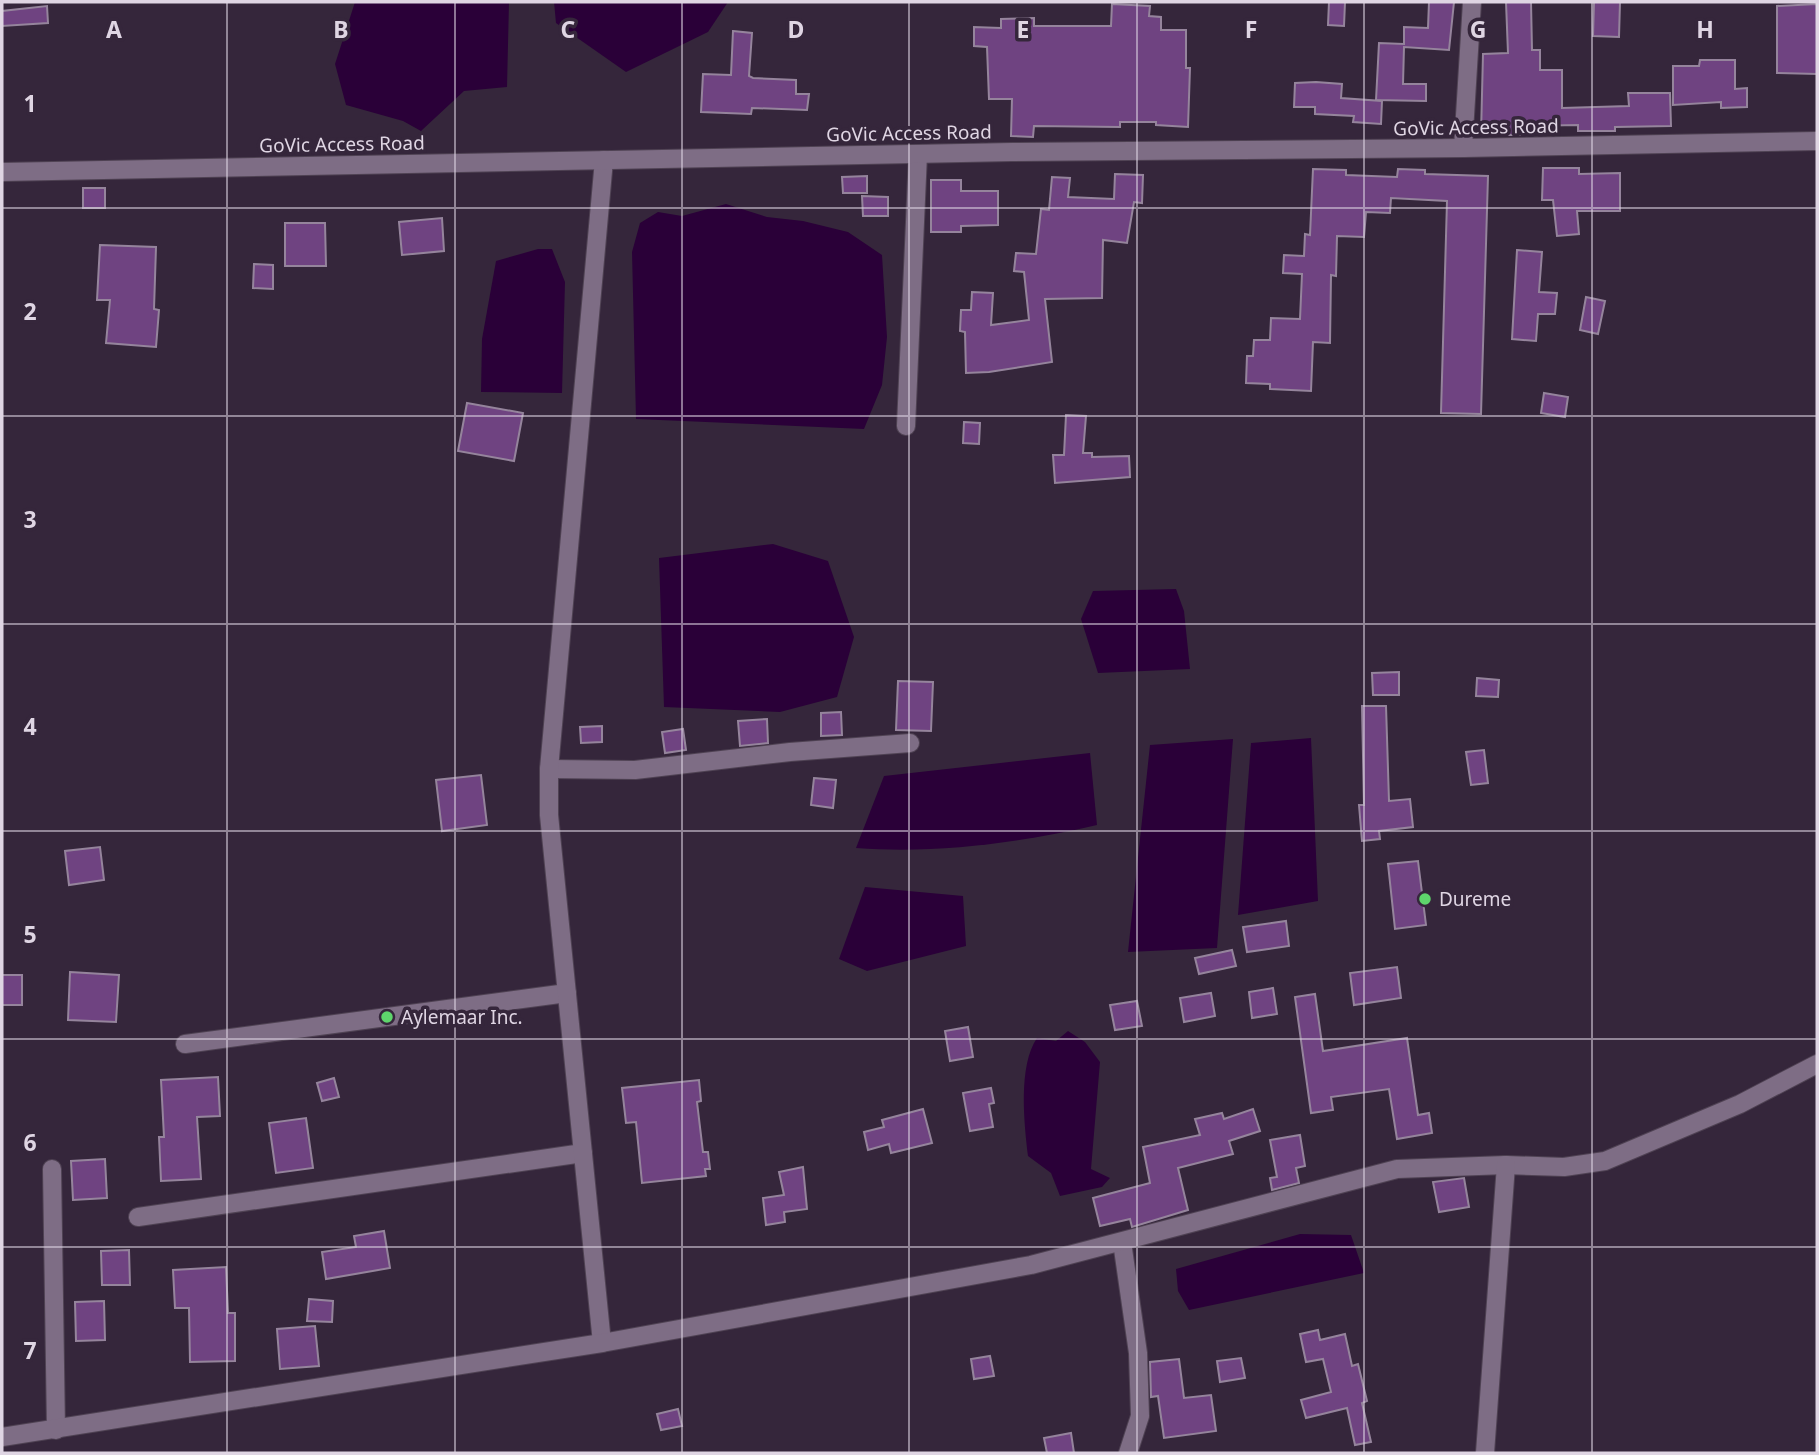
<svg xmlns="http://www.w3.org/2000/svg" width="1819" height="1455" font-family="'Noto Sans',sans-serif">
	<rect width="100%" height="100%" fill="#35263b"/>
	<!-- water -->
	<g fill="#2a0038">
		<polygon points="355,2 509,2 507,87 464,91 421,131 403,121 346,105 335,64"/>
		<polygon points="554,2 728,2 708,32 626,72 556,23"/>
		<polygon points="726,204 767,217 803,221 848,232 882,255 887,337 882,385 864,429 636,419 632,252 640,223 658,212 682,216"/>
		<polygon points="538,249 552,249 565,282 562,393 481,392 482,339 496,261"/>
		<polygon points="773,544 828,561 854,637 837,697 780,712 664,707 659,558"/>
		<polygon points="1176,589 1184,611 1190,669 1098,673 1081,619 1093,591"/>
		<polygon points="1311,738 1318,901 1238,915 1251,743"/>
		<polygon points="1233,739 1217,948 1128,952 1150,745"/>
		<path d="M1090,753l7,72c-78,18 -161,29 -241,23l28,-72z"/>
		<polygon points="865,887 963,896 966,946 867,971 839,959"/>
		<path d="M1068,1031l17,11 15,20 -9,107 19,9 -8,9 -42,9 -9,-23 -23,-17c-4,-34 -10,-90 9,-118l19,3z"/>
		<polygon points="1300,1234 1351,1235 1364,1273 1189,1310 1178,1291 1176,1269"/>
	</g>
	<!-- building -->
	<g fill="#6f4381" stroke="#95849c" stroke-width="2">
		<polygon points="1329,2 1345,2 1344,26 1328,25"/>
		<polygon points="1429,2 1454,2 1449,50 1404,47 1403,84 1426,84 1426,101 1376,100 1379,43 1404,44 1404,27 1428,28"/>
		<polygon points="1506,2 1531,2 1532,50 1540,50 1540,70 1562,70 1562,108 1629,106 1628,93 1670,93 1671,126 1615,127 1615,131 1578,131 1578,125 1525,126 1525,135 1481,135 1483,54 1508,53"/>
		<polygon points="1594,2 1620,2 1619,37 1593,36"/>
		<polygon points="1112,4 1150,6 1149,16 1161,17 1161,30 1186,30 1186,68 1190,68 1188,127 1156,125 1156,122 1120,122 1120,127 1034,126 1033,137 1011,136 1012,99 989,99 987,47 974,46 974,27 1001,28 1001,19 1034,18 1034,26 1111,26"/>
		<polygon points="1817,4 1817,74 1777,73 1777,6"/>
		<polygon points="47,6 48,23 2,26 2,11"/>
		<polygon points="733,31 752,33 749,76 753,78 796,80 796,94 809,94 807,110 752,108 751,114 701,112 703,74 731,75"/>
		<polygon points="1700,60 1735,60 1735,89 1747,88 1747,107 1721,108 1721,102 1673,105 1673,66 1699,66"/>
		<polygon points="1316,82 1342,84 1341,98 1382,101 1381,124 1353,122 1354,116 1315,114 1315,107 1294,107 1295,83"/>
		<polygon points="1543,168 1579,168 1579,174 1620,173 1620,211 1577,211 1579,234 1557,236 1553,200 1542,200"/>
		<polygon points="1313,169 1346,170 1346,175 1397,177 1398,169 1425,170 1425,174 1488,176 1481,414 1441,413 1447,201 1391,198 1390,213 1366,212 1364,237 1337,236 1336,276 1331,275 1330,343 1313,342 1311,391 1270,389 1270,384 1246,383 1247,356 1253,356 1254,340 1270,340 1271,318 1300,319 1302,274 1283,273 1284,255 1304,256 1305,234 1310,235"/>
		<polygon points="1115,174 1143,175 1142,203 1134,202 1127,243 1103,240 1102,298 1045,299 1052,362 989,372 966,373 965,332 960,331 961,310 971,310 972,292 993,293 991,325 1029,320 1024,272 1014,271 1016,253 1036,254 1041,209 1049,210 1052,177 1070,178 1068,197 1114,199"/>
		<polygon points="867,176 867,193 843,193 842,177"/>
		<polygon points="931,180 961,180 961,191 998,191 998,225 961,226 961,232 931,232"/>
		<rect x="83" y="188" width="22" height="20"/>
		<polygon points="862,196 888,197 888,216 863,216"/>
		<polygon points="442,218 444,251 402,255 399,222"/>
		<polygon points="285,223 325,223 326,266 285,266"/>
		<polygon points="100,245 156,247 154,309 159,310 156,347 106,343 110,300 97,300"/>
		<polygon points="1517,250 1542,252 1539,292 1557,293 1555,314 1538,314 1536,341 1512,339"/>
		<polygon points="254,264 273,265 273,289 253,288"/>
		<polygon points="1586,297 1605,301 1598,334 1580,330"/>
		<polygon points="1544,393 1568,397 1565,417 1541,413"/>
		<polygon points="467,403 523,413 514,461 458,451"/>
		<polygon points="1066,415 1086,416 1083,453 1092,453 1092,457 1129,456 1130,477 1055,483 1053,455 1064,455"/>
		<polygon points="964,422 980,423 979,444 963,443"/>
		<polygon points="1399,672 1399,695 1373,695 1372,673"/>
		<polygon points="1477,678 1499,680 1498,697 1476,696"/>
		<polygon points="898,681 933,682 931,731 896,730"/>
		<polygon points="1362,706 1386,706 1389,801 1410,799 1413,827 1379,831 1380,839 1362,841 1359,805 1364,805"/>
		<polygon points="841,712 842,735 821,736 821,713"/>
		<polygon points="767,719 768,743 740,746 738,721"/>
		<polygon points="602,726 602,742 581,743 580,727"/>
		<polygon points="683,729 686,750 665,753 662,732"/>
		<polygon points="1484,750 1488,783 1471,785 1466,752"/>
		<polygon points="481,775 487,825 442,831 436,780"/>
		<polygon points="814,778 836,780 833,808 811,805"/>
		<polygon points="100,847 104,880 69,885 65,851"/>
		<polygon points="1418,861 1426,925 1395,929 1388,864"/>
		<polygon points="1286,921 1289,946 1247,952 1243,927"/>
		<polygon points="1232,950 1236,966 1199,974 1195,958"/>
		<polygon points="1397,967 1401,998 1354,1005 1350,973"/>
		<polygon points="70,972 119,975 116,1022 68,1020"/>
		<rect x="2" y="975" width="20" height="30"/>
		<polygon points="1273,988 1277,1014 1252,1018 1249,992"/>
		<polygon points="1211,993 1215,1016 1184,1022 1180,998"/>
		<polygon points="1315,994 1323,1051 1407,1038 1418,1115 1429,1113 1432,1133 1397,1139 1389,1089 1331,1097 1333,1110 1311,1113 1295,997"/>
		<polygon points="1137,1001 1142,1026 1115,1030 1110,1005"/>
		<polygon points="968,1027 973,1057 950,1061 945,1031"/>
		<polygon points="218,1077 220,1116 197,1117 201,1179 161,1181 159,1137 164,1137 161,1080"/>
		<polygon points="334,1078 339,1097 322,1101 317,1083"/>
		<polygon points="699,1080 701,1101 697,1102 703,1152 708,1152 710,1169 705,1169 706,1176 642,1183 636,1122 626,1123 622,1088"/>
		<polygon points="991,1088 994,1103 989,1104 993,1127 970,1131 963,1093"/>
		<polygon points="923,1109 932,1143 891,1153 889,1144 868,1150 864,1132 884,1127 882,1120"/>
		<polygon points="1253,1109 1260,1131 1229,1141 1233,1154 1178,1168 1188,1210 1132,1227 1130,1219 1100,1226 1093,1198 1150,1183 1143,1147 1200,1135 1195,1119 1222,1113 1224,1119"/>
		<polygon points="306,1118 313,1168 276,1173 269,1123"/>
		<polygon points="1300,1135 1305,1166 1296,1168 1299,1183 1272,1190 1270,1178 1277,1177 1270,1140"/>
		<polygon points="105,1159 107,1198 73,1200 71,1161"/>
		<polygon points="803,1167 807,1209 784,1212 785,1222 766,1225 763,1198 784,1195 779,1172"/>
		<polygon points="1464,1178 1469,1207 1439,1212 1433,1182"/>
		<polygon points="384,1231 390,1268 326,1279 322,1252 356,1247 354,1236"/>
		<polygon points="129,1250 130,1285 102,1285 101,1251"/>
		<polygon points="226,1267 228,1313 235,1313 235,1361 190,1362 189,1308 175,1308 173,1270"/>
		<polygon points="309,1299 333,1301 332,1322 307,1321"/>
		<polygon points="104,1301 105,1340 76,1341 75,1302"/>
		<polygon points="315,1326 319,1366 280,1369 277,1329"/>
		<polygon points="1318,1330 1320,1340 1345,1334 1352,1366 1358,1364 1367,1401 1362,1403 1371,1442 1355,1445 1347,1408 1306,1418 1301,1400 1331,1392 1323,1359 1306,1362 1300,1334"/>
		<polygon points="990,1356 994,1376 974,1379 971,1359"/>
		<polygon points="1241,1358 1245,1378 1220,1382 1217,1361"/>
		<polygon points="1179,1359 1184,1398 1211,1395 1216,1431 1164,1438 1158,1396 1151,1397 1150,1362"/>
		<polygon points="678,1409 682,1426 661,1430 657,1414"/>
		<polygon points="1071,1433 1074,1453 1047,1453 1044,1438"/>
	</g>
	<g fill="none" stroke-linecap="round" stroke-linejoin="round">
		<defs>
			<g id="minor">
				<polyline points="906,426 918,154"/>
				<polyline points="549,769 635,770 790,752 910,743"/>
				<polyline points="185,1044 567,993"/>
				<polyline points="52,1169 56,1430"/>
				<polyline points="138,1217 583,1153"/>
				<polyline points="1122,1242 1138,1353 1140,1416 1128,1453"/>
				<polyline points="602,1343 549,815 549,769 604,160"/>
				<polyline points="2,1437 602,1343 1031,1265 1397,1169 1506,1165 1564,1167 1605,1161 1740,1104 1817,1064"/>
				<polyline points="1485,1453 1506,1165"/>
			</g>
			<polyline id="tertiary" points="1463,148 1472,2"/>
			<polyline id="secondary" points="2,172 1012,152 1463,148 1817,141"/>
		</defs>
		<!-- minor casing -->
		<use href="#minor" stroke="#4f4253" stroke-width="20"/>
		<!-- tertiary casing -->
		<use href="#tertiary" stroke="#4f4253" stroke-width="20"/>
		<!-- secondary casing -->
		<use href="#secondary" stroke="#4f4253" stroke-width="20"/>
		<!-- minor -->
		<use href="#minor" stroke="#7e6d85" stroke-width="18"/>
		<!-- tertiary -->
		<use href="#tertiary" stroke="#7e6d85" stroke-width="18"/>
		<!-- secondary -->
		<use href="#secondary" stroke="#7e6d85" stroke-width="18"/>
	</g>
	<!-- grid -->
	<path fill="none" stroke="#dfd5e3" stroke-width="2" stroke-opacity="0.55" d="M227,2v1451M455,2v1451M682,2v1451M909,2v1451M1137,2v1451M1364,2v1451M1592,2v1451M2,208h1815M2,416h1815M2,624h1815M2,831h1815M2,1039h1815M2,1247h1815"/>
	<!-- markers -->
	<g fill="#5ed56c" stroke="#35263b" stroke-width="2.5">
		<circle cx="1425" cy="899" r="7"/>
		<circle cx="387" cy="1017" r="7"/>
	</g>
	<g text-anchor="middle" stroke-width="7" stroke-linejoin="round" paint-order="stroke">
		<!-- street labels -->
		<g font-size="19" fill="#dfd5e3" stroke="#35263b">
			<text transform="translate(1476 127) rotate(-1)" y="7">GoVic Access Road</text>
			<text transform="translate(909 133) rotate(-1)" y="7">GoVic Access Road</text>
			<text transform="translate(342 144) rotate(-1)" y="7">GoVic Access Road</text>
		</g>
		<!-- poi labels -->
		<g font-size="19" fill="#dfd5e3" stroke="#35263b" text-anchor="start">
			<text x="1439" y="906">Dureme</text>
			<text x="401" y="1024">Aylemaar Inc.</text>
		</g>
	</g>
	<g font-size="23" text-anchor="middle" font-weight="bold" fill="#dfd5e3" stroke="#35263b" stroke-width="7" stroke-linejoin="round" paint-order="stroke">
		<text x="114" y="38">A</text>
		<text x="341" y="38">B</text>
		<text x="568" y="38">C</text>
		<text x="796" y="38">D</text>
		<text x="1023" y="38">E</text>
		<text x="1251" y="38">F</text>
		<text x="1478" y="38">G</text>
		<text x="1705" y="38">H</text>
		<text x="30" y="112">1</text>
		<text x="30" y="320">2</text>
		<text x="30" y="528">3</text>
		<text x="30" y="735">4</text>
		<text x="30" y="943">5</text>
		<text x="30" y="1151">6</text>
		<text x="30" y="1359">7</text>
	</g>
	<!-- border -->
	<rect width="1819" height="1455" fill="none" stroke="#dfd5e3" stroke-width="7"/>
</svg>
